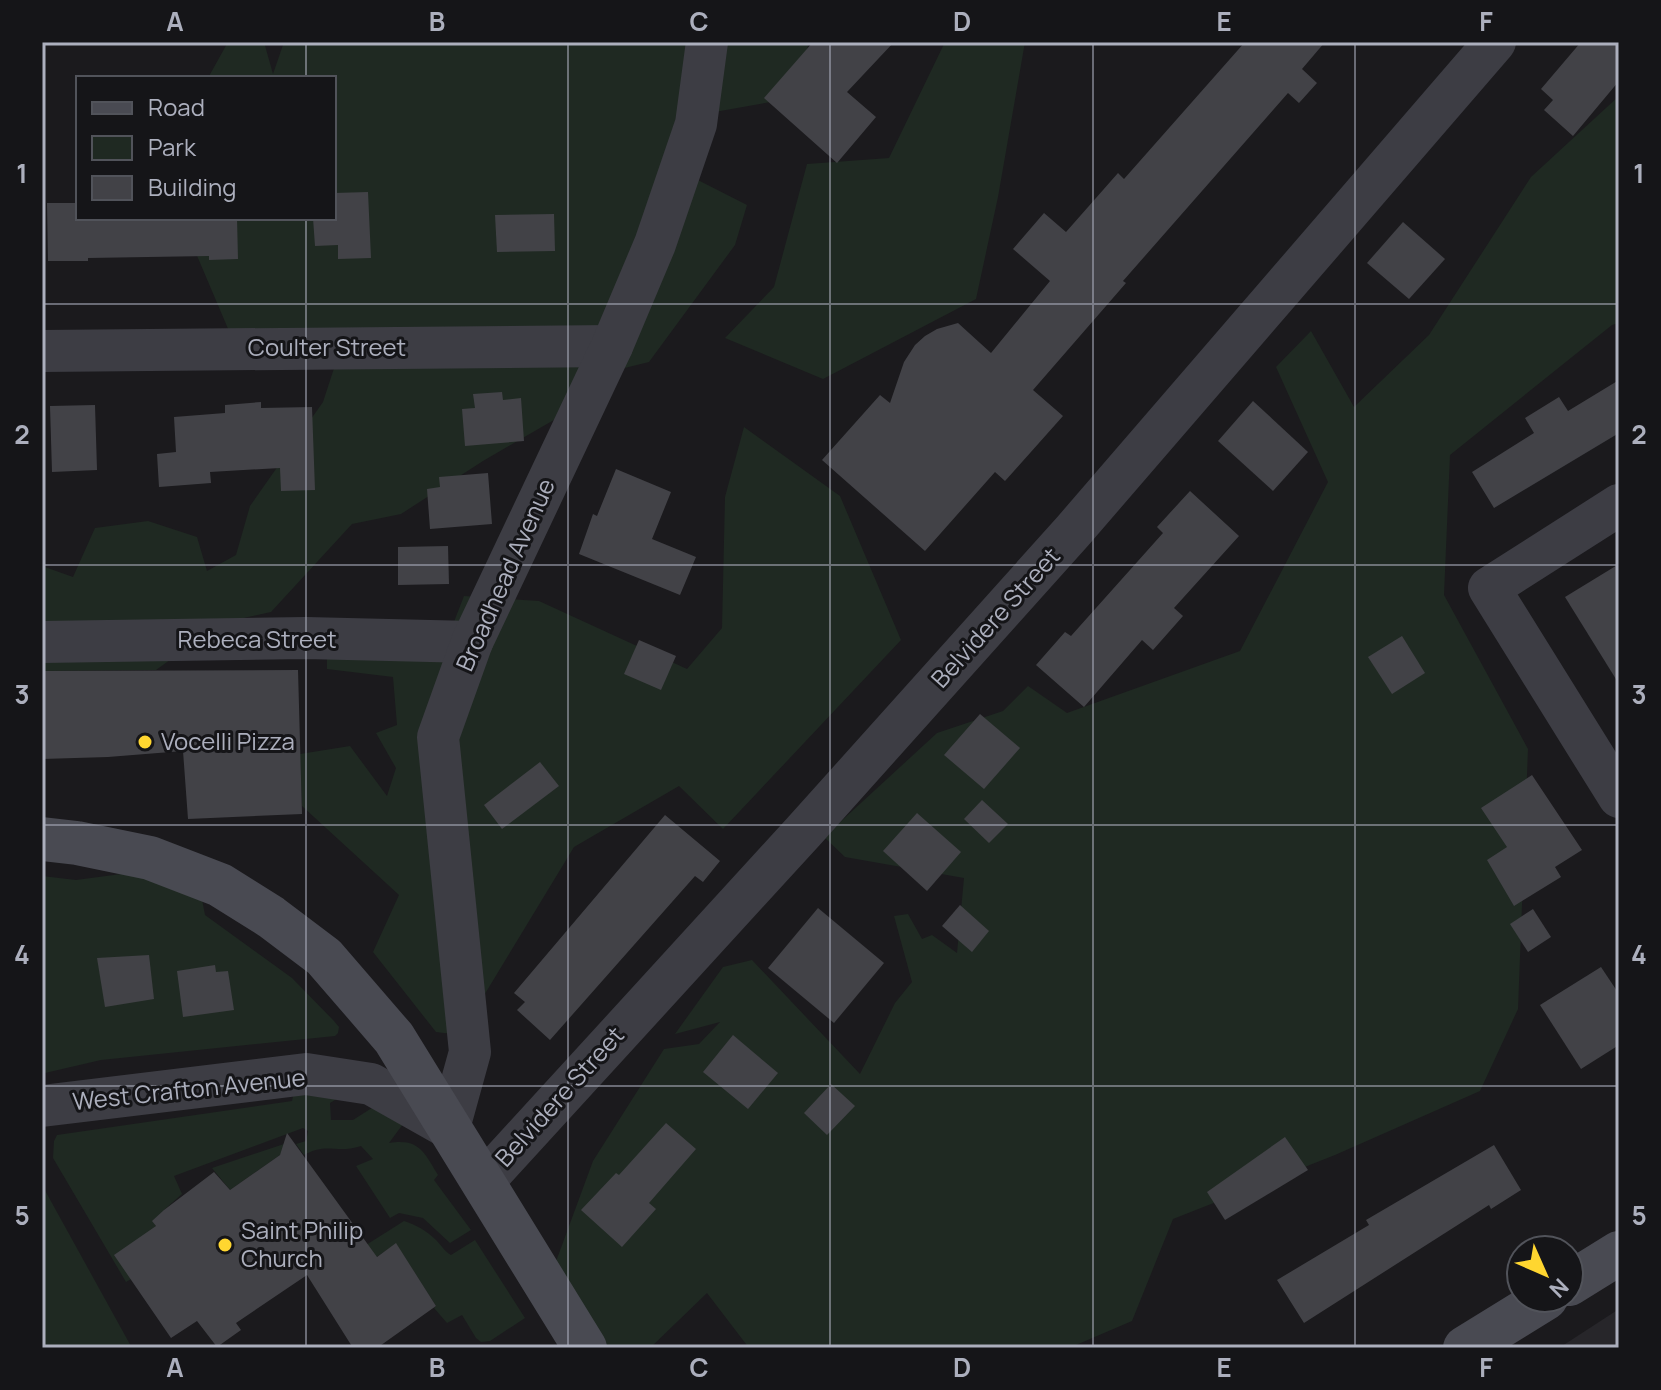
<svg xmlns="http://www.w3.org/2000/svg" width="1661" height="1390" font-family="Manrope,sans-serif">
	<rect width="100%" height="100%" fill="#1b1a1d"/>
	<!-- built -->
	<polygon fill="#27262a" points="1619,1309 1619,1348 1559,1348"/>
	<!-- green -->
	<g fill="#1f2922">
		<polygon points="228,42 264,42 273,74 284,42 809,42 793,98 709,113 690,176 747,205 735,245 649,362 584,378 559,417 483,461 401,514 352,524 271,612 221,623 156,670 42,671 42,566 73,577 95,528 148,521 197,537 207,571 236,555 250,506 323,402 338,356 229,331 181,218 334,218 334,78 208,78"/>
		<polygon points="945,42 1025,42 998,197 976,299 823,379 725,338 774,287 807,164 889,158"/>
		<polygon points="1619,96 1619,323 1612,325 1450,455 1444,595 1528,749 1518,1009 1480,1091 1335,1155 1173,1219 1132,1321 1069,1348 749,1348 707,1293 650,1348 605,1348 551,1275 593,1161 664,1049 699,1044 720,1022 675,1034 723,967 752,960 860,1074 895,1003 912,982 894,916 908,914 922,939 932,935 957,953 964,878 845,857 824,837 937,733 1003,711 1028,686 1067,713 1240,651 1328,482 1276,367 1311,331 1354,407 1429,335 1531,177"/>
		<polygon points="744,427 840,496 901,640 723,829 679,786 574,847 460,1035 436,1032 373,952 399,895 302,806 300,754 350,746 387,796 396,768 376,733 397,725 393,677 327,669 327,655 450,632 464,596 539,601 687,669 722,628 725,497"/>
		<polygon points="159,869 200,889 205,915 292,978 334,1021 339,1027 338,1033 335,1036 101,1060 45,1073 42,1058 42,876 76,880"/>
		<path d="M295,1087l48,8 -13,8 1,17h22l22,-14 28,18 -14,19c30,-5 35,9 49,32l-4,5 37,50 -21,13 -27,-25 -24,-5 -9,5 -34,-52 17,-7 -12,-13c-25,8 -34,-4 -57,9l-8,-11 10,-3 2,-10 -5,-3 -129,48 8,18 -18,16 4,6 -15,5 3,5 -25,53 -5,3 -73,-124 1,-17 3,-6 235,-34z"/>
		<polygon points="287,1143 280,1155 230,1190 212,1168"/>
		<polygon points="42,1185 132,1348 42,1348"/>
		<path d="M404,1221c12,4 22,9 32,19 6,6 8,11 15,15l24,-15 50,78 -35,23 -9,1 -5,-4 -14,-23 -15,8 -13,-15 2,-2 -40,-62 -21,14 -9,-13z"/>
	</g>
	<!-- building -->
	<g fill="#424247">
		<polygon points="813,42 894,42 847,92 876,117 837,163 764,98"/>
		<polygon points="1245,42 1325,42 1302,69 1317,83 1299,103 1288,93 1123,281 1126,283 1033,390 1063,416 1005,481 995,472 925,551 822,460 880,395 890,403 904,362 915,345 925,336 937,329 958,323 991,353 1050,281 1013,249 1044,213 1066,232 1118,173 1124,179"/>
		<polygon points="1581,42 1619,42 1619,81 1573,136 1544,110 1553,100 1541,89"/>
		<polygon points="368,192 371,258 338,259 338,245 315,246 313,218 334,218 334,193"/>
		<polygon points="47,203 78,203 78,218 237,218 238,259 209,260 209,256 88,258 88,261 48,261"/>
		<polygon points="554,214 555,251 497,252 495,215"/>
		<polygon points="1403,222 1445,259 1409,299 1367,263"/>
		<polygon points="1619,380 1619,433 1494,508 1472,472 1534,433 1525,418 1559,397 1568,411"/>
		<polygon points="502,392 503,400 521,398 524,441 465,446 462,409 475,408 473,394"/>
		<polygon points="1253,401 1308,452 1273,491 1218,441"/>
		<polygon points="261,402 261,408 312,407 315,490 281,491 280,468 210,472 211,483 159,487 157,454 176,452 174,417 225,413 225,405"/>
		<polygon points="95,405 97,470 52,472 50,406"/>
		<polygon points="616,469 671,492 652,539 696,557 680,595 579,554 593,514 597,516"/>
		<polygon points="488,473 492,524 430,529 427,489 440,487 439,477"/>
		<polygon points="1190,491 1239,536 1174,608 1183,616 1153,650 1142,640 1084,707 1036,665 1065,632 1071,636 1163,533 1157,527"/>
		<polygon points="448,546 449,584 398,585 398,547"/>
		<polygon points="1619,564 1619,684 1565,597"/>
		<polygon points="1402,636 1425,673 1392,694 1368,657"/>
		<polygon points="639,640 676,656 661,690 624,674"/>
		<polygon points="298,670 302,814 188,819 183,751 108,757 42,759 42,671"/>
		<polygon points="980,714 1020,748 984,789 944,755"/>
		<polygon points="540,762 559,786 502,829 484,805"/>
		<polygon points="1532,775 1582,850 1555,867 1561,877 1514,906 1487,860 1507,847 1481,808"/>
		<polygon points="982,800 1008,824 989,843 964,819"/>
		<polygon points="917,813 961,852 927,891 883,851"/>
		<polygon points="665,815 720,861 703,882 695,876 550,1040 517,1010 525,1002 514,993"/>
		<polygon points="960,905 989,931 972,952 942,926"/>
		<polygon points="818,908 884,963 834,1023 768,968"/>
		<polygon points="1533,909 1551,937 1528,952 1510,924"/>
		<polygon points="149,955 154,999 105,1007 97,958"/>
		<polygon points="215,965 216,972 228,971 234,1010 183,1017 177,971"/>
		<polygon points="1601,967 1619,994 1619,1045 1581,1069 1540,1005"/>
		<polygon points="733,1035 778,1073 748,1109 703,1072"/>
		<polygon points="831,1084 855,1106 827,1135 804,1113"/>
		<polygon points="666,1123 696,1149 649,1203 656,1209 622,1247 581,1210 616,1173 619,1175"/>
		<polygon points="287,1133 377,1257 396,1243 436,1306 377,1348 353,1348 307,1275 236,1323 241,1330 217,1347 197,1321 171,1338 114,1255 156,1226 152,1221 164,1210 214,1172 230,1190 280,1155"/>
		<polygon points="1285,1137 1308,1170 1225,1220 1207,1192"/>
		<polygon points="1494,1145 1521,1190 1491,1209 1489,1205 1304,1323 1277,1280 1369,1225 1366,1220"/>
	</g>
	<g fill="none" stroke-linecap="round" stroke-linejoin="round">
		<!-- minor -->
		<g stroke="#3d3d44" stroke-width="42">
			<polyline points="42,351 612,346"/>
			<polyline points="1619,505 1489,588 1619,797"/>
			<polyline points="42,642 306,638 472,642"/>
			<polyline points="42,1106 306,1074 371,1084 449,1128 470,1052 438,737 472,642 612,346 655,244 696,124 707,42"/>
			<polyline points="483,1182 804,831 1073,531 1495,42"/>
		</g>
		<!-- secondary -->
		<g stroke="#494a52" stroke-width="44">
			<polyline points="42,839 77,843 150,858 220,885 271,917 324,957 394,1038 585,1348"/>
			<polyline points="1569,1284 1619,1253"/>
			<polyline points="1465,1348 1546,1298"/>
		</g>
	</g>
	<!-- grid -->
	<path fill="none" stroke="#acafbd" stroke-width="2" stroke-opacity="0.55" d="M306,42v36M568,42v1306M830,42v1306M1093,42v1306M1355,42v1306M306,218v1130M42,304h1577M42,565h1577M42,825h1577M42,1086h1577"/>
	<!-- markers -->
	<g fill="#ffd630" stroke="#151518" stroke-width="3">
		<circle cx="145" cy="742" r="8"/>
		<circle cx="225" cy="1245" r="8"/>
	</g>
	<g text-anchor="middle" stroke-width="6" stroke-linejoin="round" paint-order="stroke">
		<!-- street labels -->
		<g font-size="24" fill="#acafbd" stroke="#151518">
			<text x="327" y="356">Coulter Street</text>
			<text transform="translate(506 575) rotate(-66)" y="8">Broadhead Avenue</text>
			<text transform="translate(996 618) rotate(-48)" y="8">Belvidere Street</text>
			<text x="257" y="648">Rebeca Street</text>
			<text transform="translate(189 1090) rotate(-6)" y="8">West Crafton Avenue</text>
			<text transform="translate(560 1097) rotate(-48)" y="8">Belvidere Street</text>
		</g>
		<!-- poi labels -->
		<g font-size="24" fill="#acafbd" stroke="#151518" text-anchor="start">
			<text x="161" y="750">Vocelli Pizza</text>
			<text x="241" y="1239">Saint Philip<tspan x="241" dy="28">Church</tspan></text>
		</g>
	</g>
	<!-- border -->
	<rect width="1661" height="1390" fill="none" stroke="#151518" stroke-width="88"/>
	<!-- legend -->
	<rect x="76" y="76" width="260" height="144" fill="#151518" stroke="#51535a" stroke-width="2"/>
	<rect x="92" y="102" width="40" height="12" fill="#494a52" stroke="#51535a" stroke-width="2"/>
	<text x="148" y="116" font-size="24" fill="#acafbd">Road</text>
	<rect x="92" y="136" width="40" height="24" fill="#1f2922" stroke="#51535a" stroke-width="2"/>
	<text x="148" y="156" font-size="24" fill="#acafbd">Park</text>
	<rect x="92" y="176" width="40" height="24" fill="#424247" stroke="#51535a" stroke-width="2"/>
	<text x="148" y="196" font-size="24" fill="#acafbd">Building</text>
	<!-- north arrow -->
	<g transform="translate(1545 1274) rotate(135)"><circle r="38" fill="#151518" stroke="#51535a" stroke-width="2"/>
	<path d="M0-6L14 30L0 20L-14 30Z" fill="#ffd630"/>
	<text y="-12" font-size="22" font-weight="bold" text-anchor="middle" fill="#acafbd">N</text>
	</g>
	<rect x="44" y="44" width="1573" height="1302" fill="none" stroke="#acafbd" stroke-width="3"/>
	<g font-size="26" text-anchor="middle" font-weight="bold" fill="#acafbd">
		<text x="175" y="31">A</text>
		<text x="437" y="31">B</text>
		<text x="699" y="31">C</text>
		<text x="962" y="31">D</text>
		<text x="1224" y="31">E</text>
		<text x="1486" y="31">F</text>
		<text x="22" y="183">1</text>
		<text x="1639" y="183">1</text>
		<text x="22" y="444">2</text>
		<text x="1639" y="444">2</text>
		<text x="22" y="704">3</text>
		<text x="1639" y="704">3</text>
		<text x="22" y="964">4</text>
		<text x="1639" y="964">4</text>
		<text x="22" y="1225">5</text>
		<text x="1639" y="1225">5</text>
		<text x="175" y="1377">A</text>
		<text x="437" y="1377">B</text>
		<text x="699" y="1377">C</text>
		<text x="962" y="1377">D</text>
		<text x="1224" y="1377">E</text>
		<text x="1486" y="1377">F</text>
	</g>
</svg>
